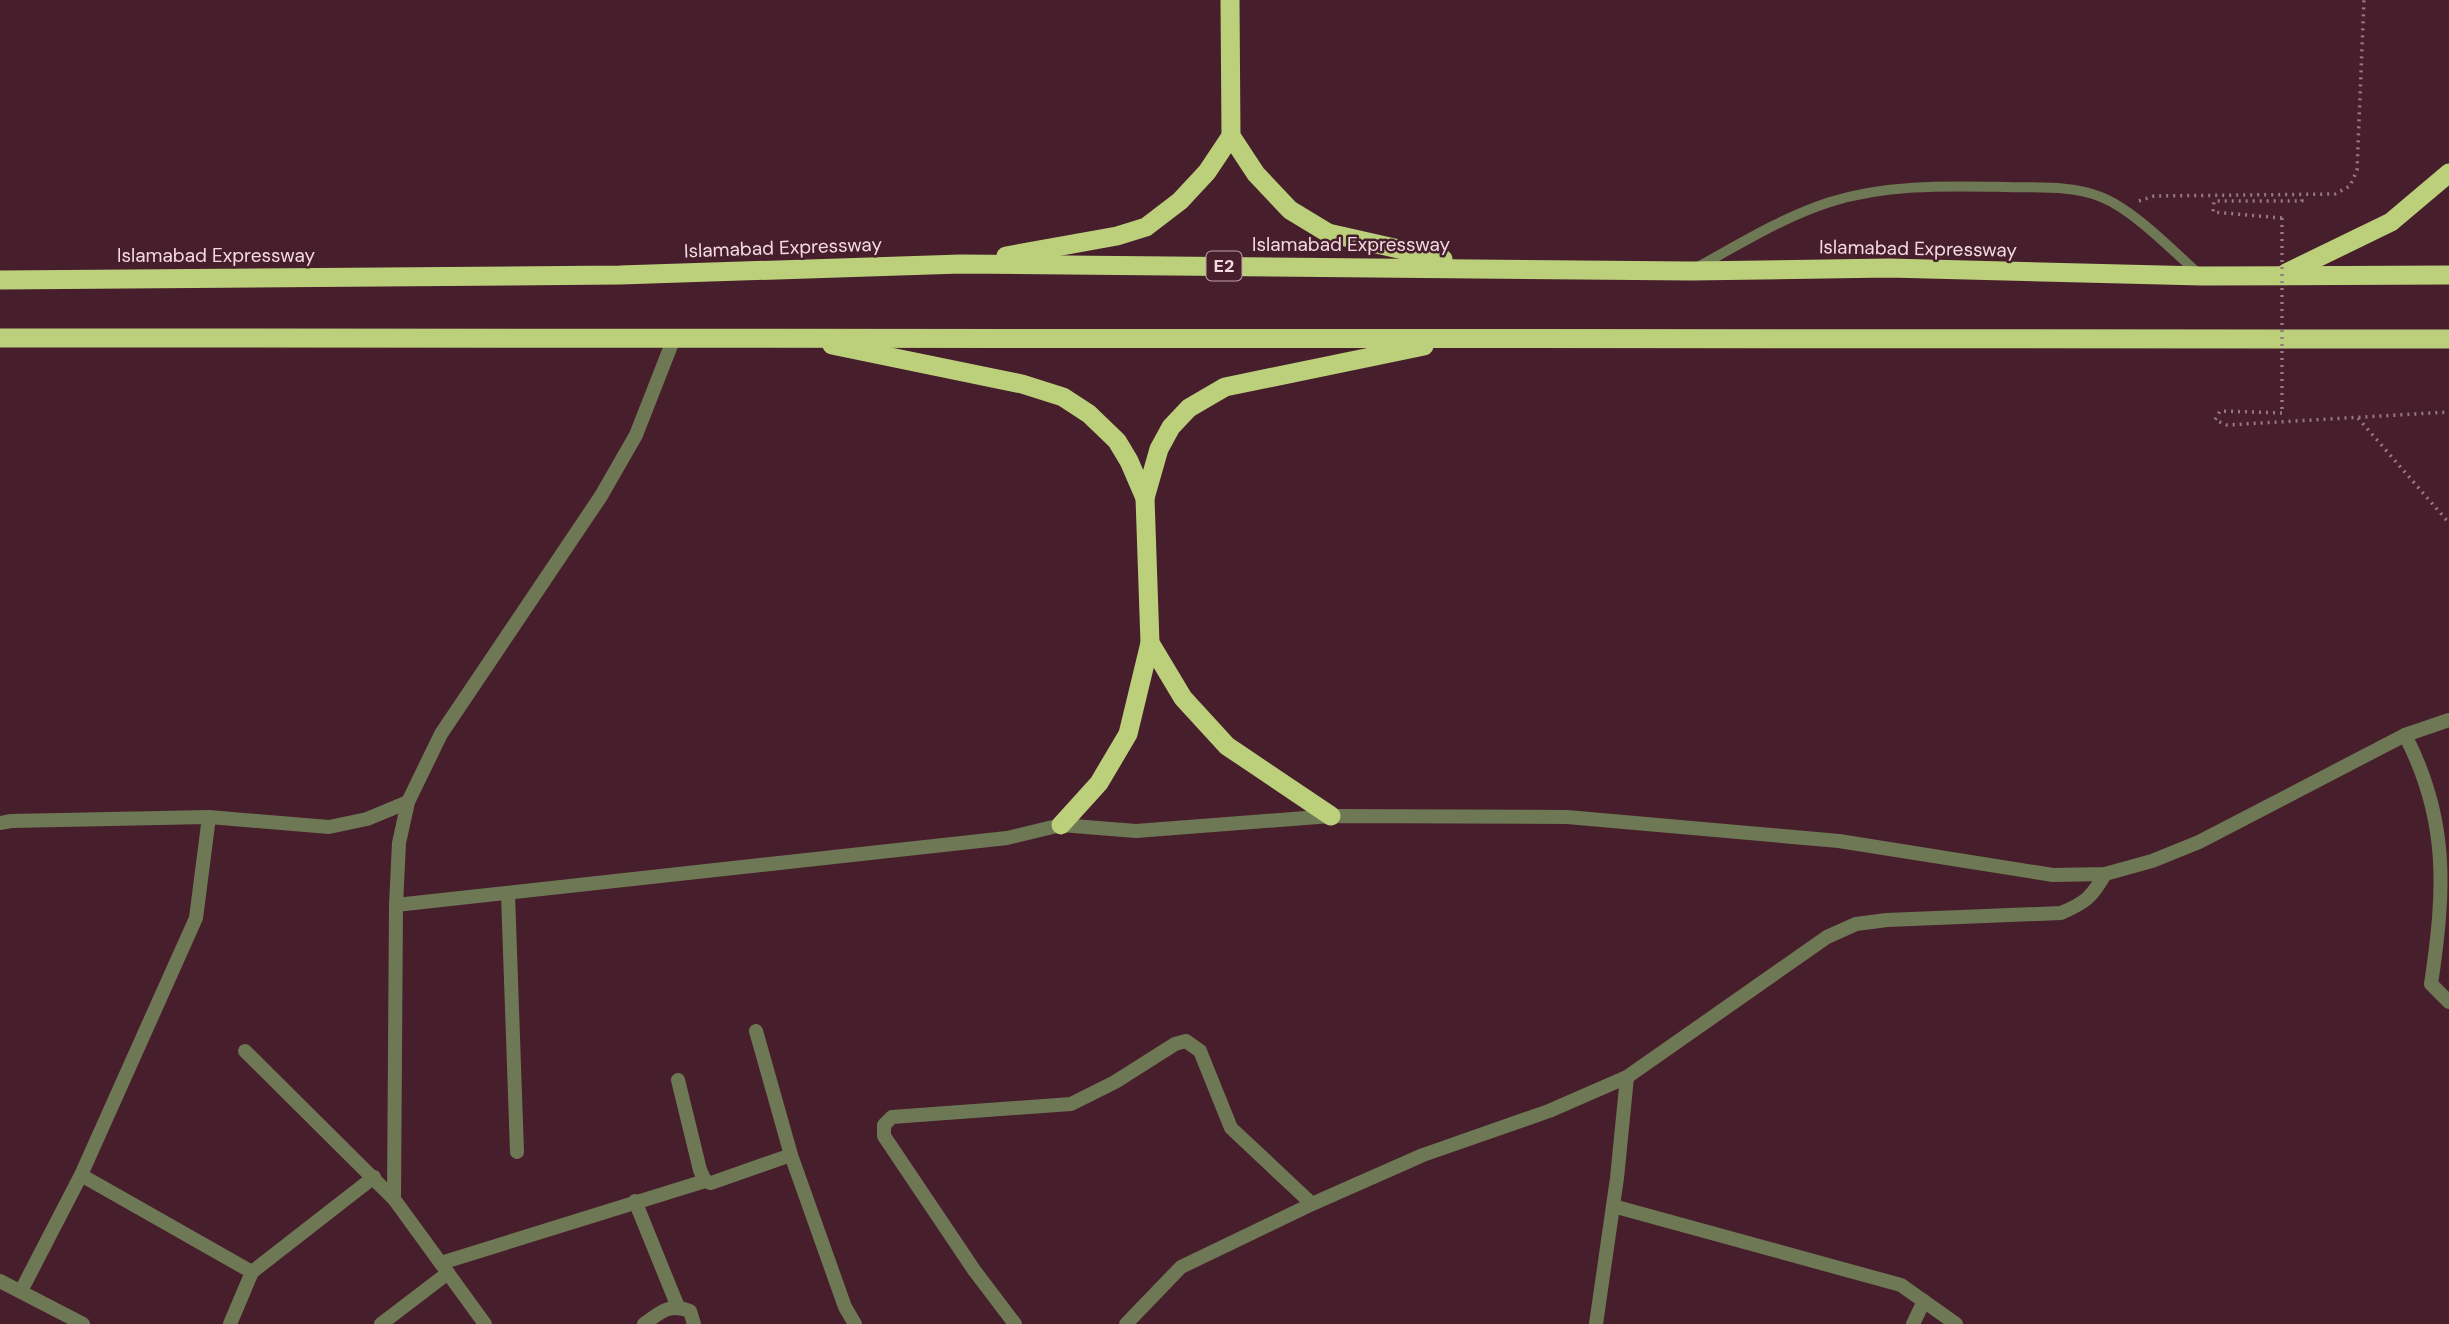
<svg xmlns="http://www.w3.org/2000/svg" width="2449" height="1324" font-family="'DM Sans',sans-serif">
	<rect width="100%" height="100%" fill="#471f2c"/>
	<g fill="none" stroke-linecap="round" stroke-linejoin="round">
		<!-- path -->
		<g stroke="#997882" stroke-width="3.5" stroke-dasharray="2 5" stroke-linecap="butt">
			<polyline points="2139,201 2154,196 2335,194 2350,186 2357,170 2364,0"/>
			<polyline points="2282,218 2213,212 2214,201 2302,201 2301,195"/>
			<polyline points="2282,413 2220,411 2215,420 2227,425 2449,412"/>
			<polyline points="2358,418 2449,523"/>
		</g>
		<!-- service -->
		<path stroke="#6f7854" stroke-width="10" d="M1696,268c44,-24 87,-51 134,-66 57,-18 117,-16 175,-15 31,1 67,-2 96,10 33,13 72,54 100,79"/>
		<!-- minor -->
		<g stroke="#6f7854" stroke-width="14">
			<path d="M2405,735c44,85 40,156 26,249l18,18"/>
			<polyline points="0,823 11,821 209,817 329,827 367,819 408,802"/>
			<polyline points="508,894 517,1152"/>
			<polyline points="396,905 1007,838 1061,825"/>
			<polyline points="756,1031 791,1155 845,1307 855,1324"/>
			<polyline points="245,1051 394,1199"/>
			<polyline points="678,1080 700,1170 705,1181"/>
			<polyline points="81,1175 252,1272"/>
			<polyline points="635,1201 678,1307"/>
			<polyline points="1613,1206 1901,1285 1956,1324"/>
			<polyline points="441,1263 705,1181 711,1183 791,1155"/>
			<polyline points="0,1281 83,1324"/>
			<polyline points="21,1291 81,1175 196,918 209,817"/>
			<polyline points="230,1324 252,1272 374,1177"/>
			<polyline points="381,1324 448,1273"/>
			<polyline points="485,1324 394,1199 396,905 399,843 408,802 441,734 601,496 636,435 674,338"/>
			<path d="M644,1324c17,-12 25,-21 46,-13l4,13"/>
			<polyline points="1015,1324 974,1270 884,1136 884,1125 892,1117 1071,1104 1115,1082 1175,1044 1186,1041 1200,1051 1231,1128 1312,1204"/>
			<path d="M1126,1324l55,-57 131,-63 111,-49 126,-44 78,-34 200,-140 29,-13 31,-4 174,-7c24,-10 31,-16 44,-39"/>
			<polyline points="1596,1324 1617,1178 1627,1077"/>
			<polyline points="1913,1324 1924,1301"/>
		</g>
		<!-- tertiary -->
		<polyline stroke="#6f7854" stroke-width="14" points="1061,825 1136,831 1331,816 1567,817 1839,841 2053,875 2105,874 2152,861 2199,842 2405,735 2449,720"/>
		<!-- trunk -->
		<g stroke="#bcd07c" stroke-width="19">
			<polyline points="1230,0 1231,136 1256,174 1290,210 1328,233 1443,259"/>
			<polyline points="1006,256 1117,236 1146,227 1180,201 1207,172 1231,136"/>
			<polyline points="2286,273 2391,222 2449,173"/>
			<polyline points="0,280 620,275 961,264 1691,271 1889,268 2202,276 2449,275"/>
			<polyline points="0,338 2449,339"/>
			<polyline points="832,345 1022,384 1063,397 1089,414 1117,441 1129,461 1145,498"/>
			<polyline points="1331,816 1227,746 1183,698 1150,643 1145,498 1159,449 1171,427 1189,408 1225,387 1424,346"/>
			<polyline points="1061,825 1099,783 1128,734 1150,643"/>
		</g>
		<!-- path-bridge -->
		<polyline stroke="#997882" stroke-width="3.5" stroke-dasharray="2 5" stroke-linecap="butt" points="2282,218 2282,413"/>
	</g>
	<g text-anchor="middle" stroke-width="5" stroke-linejoin="round" paint-order="stroke">
		<!-- shield labels -->
		<rect fill="#471f2c" stroke="#c0a1aa" stroke-width="2" x="1206.5" y="251.5" width="35" height="29" rx="5"/>
		<g font-size="18" font-weight="bold" fill="#f4d9e0">
			<text x="1224" y="272">E2</text>
		</g>
		<!-- street labels -->
		<g font-size="19" fill="#f4d9e0" stroke="#471f2c">
			<text x="1351" y="251">Islamabad Expressway</text>
			<text transform="translate(783 247) rotate(-2)" y="7">Islamabad Expressway</text>
			<text transform="translate(1918 248) rotate(1)" y="7">Islamabad Expressway</text>
			<text x="216" y="262">Islamabad Expressway</text>
		</g>
	</g>
</svg>
